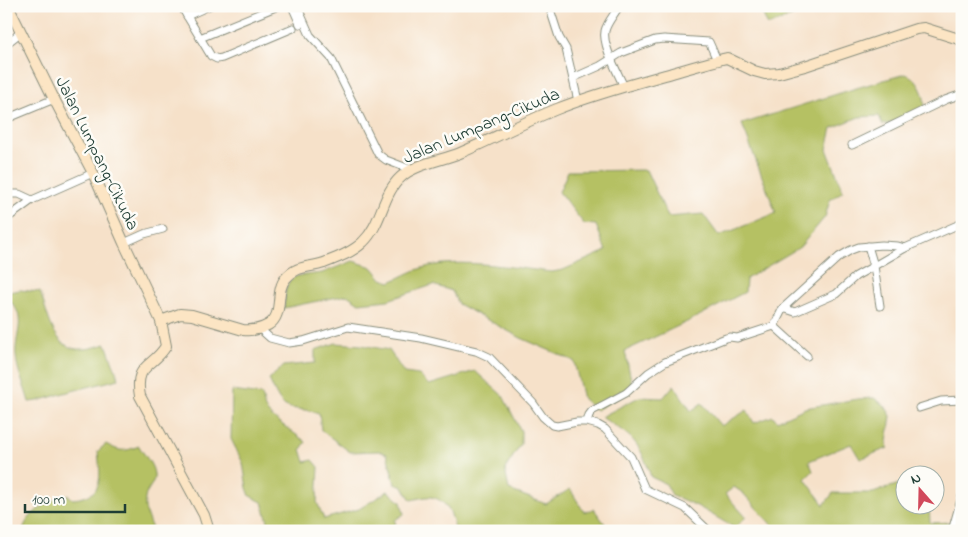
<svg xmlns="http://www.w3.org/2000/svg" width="968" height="537" font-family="'Indie Flower',sans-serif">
	<rect width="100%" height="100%" fill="#fdfcf7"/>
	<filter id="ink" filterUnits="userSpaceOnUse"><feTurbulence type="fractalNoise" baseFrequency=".02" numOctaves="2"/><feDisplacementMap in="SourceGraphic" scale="10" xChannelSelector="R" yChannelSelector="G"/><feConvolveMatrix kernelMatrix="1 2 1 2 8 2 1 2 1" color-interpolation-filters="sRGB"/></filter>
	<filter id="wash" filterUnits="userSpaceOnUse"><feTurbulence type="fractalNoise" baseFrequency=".0096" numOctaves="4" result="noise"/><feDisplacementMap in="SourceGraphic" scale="20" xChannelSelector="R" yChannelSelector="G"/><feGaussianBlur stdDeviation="1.12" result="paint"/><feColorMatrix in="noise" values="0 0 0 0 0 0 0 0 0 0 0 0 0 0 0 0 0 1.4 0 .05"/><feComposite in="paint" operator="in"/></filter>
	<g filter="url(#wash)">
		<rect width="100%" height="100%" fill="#f6e1c9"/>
		<!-- green -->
		<g fill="#b5c163" stroke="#6a7f4c">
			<polygon points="763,6 801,6 801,8 796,14 770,25 767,24 762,12"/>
			<path d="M905,74c13,3 22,23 19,36l-22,10 -19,5 -4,-9 -20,1 -27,11 -5,21 16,42 -13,9 -5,17 -25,30 -54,32 -1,13 -56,29 -64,30 8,38 -37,21 -13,-11 -9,-38 -53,-23 -63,-34 -6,-13 -19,-6 -45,15 -29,3 -12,-8 -63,13 2,-20 4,-8 7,-4 25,-3 31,-12 19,6 10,12 8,3c10,-4 21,-11 32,-14 37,-11 91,0 130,4l11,-2 43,-19 -10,-26 -12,-1 -25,-32 9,-21 78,-1 22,47 35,-3 16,22 57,-23 -34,-89 111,-35z"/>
			<path d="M6,288l3,4 11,-2 20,2c8,21 13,60 43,57 7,0 15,-3 23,-5l13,35 -55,14 -26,8 -9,1c-4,-15 -12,-31 -13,-46 -2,-19 11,-36 -4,-53l-6,2z"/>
			<path d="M336,343l25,2 28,5 15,23 15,2 10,10 46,-14 28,25 18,35v13l-16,25 4,21 37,14 24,-15 14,23 10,-3 16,22h-155c-2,-14 -7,-31 -24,-34 -5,-1 -14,2 -20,3l-8,-13 -8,-3 -8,-30 -8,-3 -29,1 -29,-22 -2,-17c-34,-9 -34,4 -50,-34l15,-13 31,-3v-13z"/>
			<path d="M674,385l17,26 11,-8 19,23 26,-16 7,13 19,-7 4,5 28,-13 52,-9 17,-1 11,8 6,10 -4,26 1,6 -28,11 -9,-15 -42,17 4,10 -8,8 19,26 9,-12h40l26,-9 3,7 3,-1 1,14 23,1 1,18 26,-1 6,-15v24h-185l-34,-38 -9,-6 -9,7 21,23 -11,11 -38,-22 -25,-11 -6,-11 -15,-7c-12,-37 -18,-40 -50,-60l38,-20 24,1z"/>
			<polygon points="232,391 262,395 265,409 272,417 306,442 301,449 305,462 313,460 319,467 317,502 324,519 359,509 388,491 401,502 404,514 395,520 396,531 271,531 262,502 250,496 247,488 243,463 231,439"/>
			<path d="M106,444c14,8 18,8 33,2 5,9 14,18 15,28 1,8 -4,12 -7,18 -6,13 1,27 6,39h-130c2,-17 30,-33 45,-36l5,4c33,-3 27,-23 25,-48z"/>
		</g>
	</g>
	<g filter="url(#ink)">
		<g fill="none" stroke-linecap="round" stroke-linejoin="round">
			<defs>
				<g id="street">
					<polyline points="181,6 211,56 217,59 222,58 293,28"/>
					<polyline points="292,6 300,24"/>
					<polyline points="297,6 310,35 331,58 378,154 386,160 412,170"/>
					<polyline points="549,6 559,37 566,49 578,101"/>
					<path d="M619,6c-4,8 -12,16 -14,25 -3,14 13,42 19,56"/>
					<polyline points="187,16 209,6"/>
					<polyline points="200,38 278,6"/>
					<polyline points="6,44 20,33"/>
					<polyline points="573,78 600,66 621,53 655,40 664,39 709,42 717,60"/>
					<polyline points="6,119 54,99"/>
					<polyline points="852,145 945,100 962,94"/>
					<polyline points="6,194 19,194 32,200"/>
					<polyline points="6,219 32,200 93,173"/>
					<polyline points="124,243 144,234 163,229"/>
					<polyline points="880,306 874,266 905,248"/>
					<polyline points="783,308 795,312 836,294 856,276 874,266 868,246"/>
					<polyline points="260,329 270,338 289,343 303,341 348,327 421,338 476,351 489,357 533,403 543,417 552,425 557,426 577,422 587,422 598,425 605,429 631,457 645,489 685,508 709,531"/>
					<polyline points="807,356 774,326 783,308 839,257 851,250 859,247 882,245 898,246 905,248 962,223"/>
					<polyline points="919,408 941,401 962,400"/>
					<polyline points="587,422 589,415 592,411 626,393 648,373 665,362 726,338 730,337 737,338 774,326"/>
					<polyline points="952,531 962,496"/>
				</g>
				<g id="secondary">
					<path d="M8,6l46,93 39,74 31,70 37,78 19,-7 12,1 51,15c9,1 16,0 25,-5 17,-10 6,-34 18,-47 11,-13 23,-10 38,-15 13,-5 29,-11 39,-21 19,-18 19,-48 38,-65 14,-13 42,-17 59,-24 33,-14 64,-31 97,-44 35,-14 72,-24 108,-34 21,-6 41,-12 62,-17l27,13 11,3 14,-1 26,-7 111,-37 8,-1 38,12"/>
					<path d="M161,321l5,25c-13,22 -32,17 -26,50l64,119 5,16"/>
				</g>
			</defs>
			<!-- street casing -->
			<use href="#street" stroke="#8a8f7e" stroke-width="9"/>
			<!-- secondary casing -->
			<use href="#secondary" stroke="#8a8f7e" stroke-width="12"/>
			<!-- street -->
			<use href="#street" stroke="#fff" stroke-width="7"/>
			<!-- secondary -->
			<use href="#secondary" stroke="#fce5c4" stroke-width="10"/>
		</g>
	</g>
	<g text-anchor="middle" stroke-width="5" stroke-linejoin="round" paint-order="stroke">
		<!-- street labels -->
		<g font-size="18" fill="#1f3d34" stroke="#fdfcf7">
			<text transform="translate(481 125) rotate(-23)" y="6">Jalan Lumpang–Cikuda</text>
			<text transform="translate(98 153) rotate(64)" y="6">Jalan Lumpang–Cikuda</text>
		</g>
	</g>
	<!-- margin -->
	<rect width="968" height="537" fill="none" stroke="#fdfcf7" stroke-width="25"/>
	<!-- north arrow -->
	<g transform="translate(920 490) rotate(340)"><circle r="24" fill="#fdfcf7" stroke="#a4b0a9"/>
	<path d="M0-4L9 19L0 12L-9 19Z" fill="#d1495b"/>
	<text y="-8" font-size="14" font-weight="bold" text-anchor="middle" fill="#1f3d34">N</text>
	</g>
	<!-- scale -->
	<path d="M25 504v8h100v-8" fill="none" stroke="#1f3d34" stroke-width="2.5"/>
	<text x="32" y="504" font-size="15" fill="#1f3d34" stroke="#fdfcf7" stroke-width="4" paint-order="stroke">100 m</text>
</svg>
